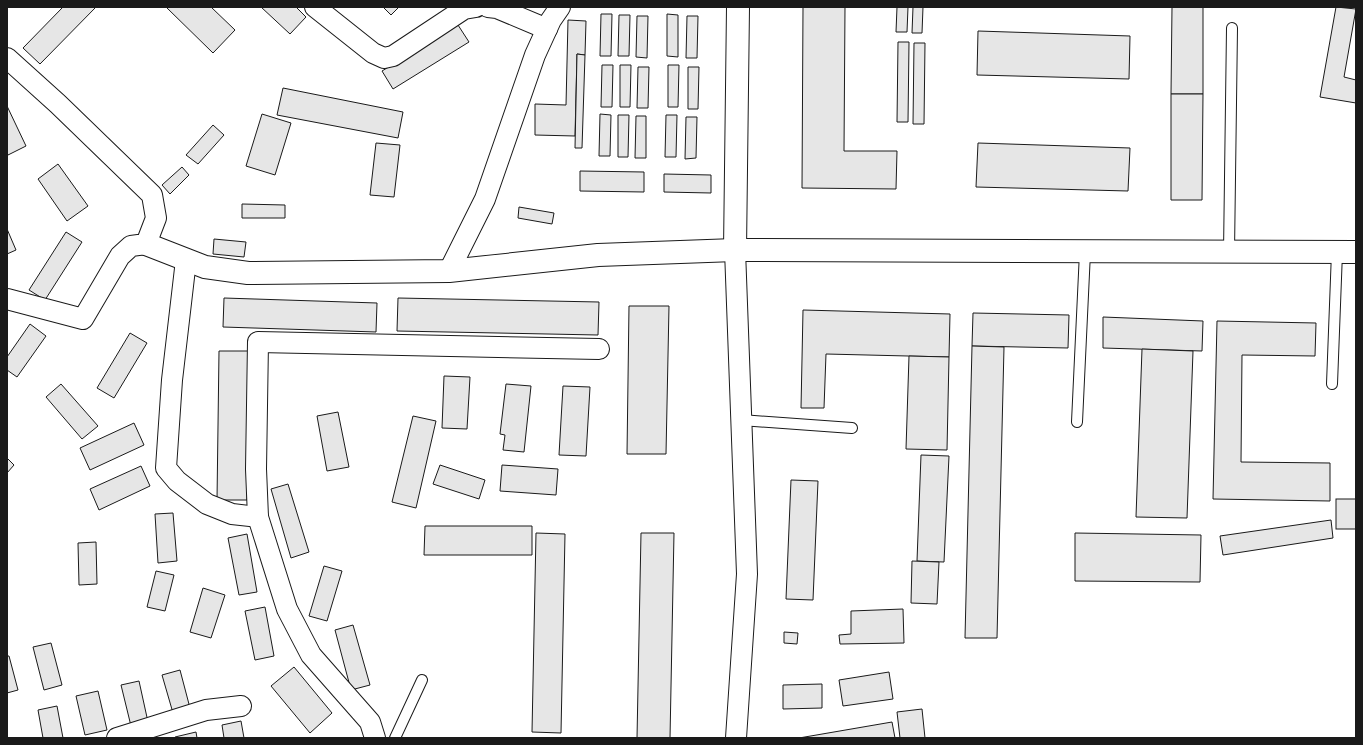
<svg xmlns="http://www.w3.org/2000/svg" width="1363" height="745" font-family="Jost,sans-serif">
	<rect width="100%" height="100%" fill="#fff"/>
	<!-- building -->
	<g fill="#e6e6e6" stroke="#1a1a1a">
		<polygon points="63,7 96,7 40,64 23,48"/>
		<polygon points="166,7 211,7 235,30 213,53"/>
		<polygon points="261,7 296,7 306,17 290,34"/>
		<polygon points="383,7 399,7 391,15"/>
		<polygon points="803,7 845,7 844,151 897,151 896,189 802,188"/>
		<polygon points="897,7 908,7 907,32 896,32"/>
		<polygon points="913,7 923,7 922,33 912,33"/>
		<polygon points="1172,7 1203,7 1203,94 1171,94"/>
		<polygon points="1336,7 1356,9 1344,77 1356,80 1356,103 1320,97"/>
		<polygon points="601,14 612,14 611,56 600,56"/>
		<polygon points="667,14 678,15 678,57 667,56"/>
		<polygon points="619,15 630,15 629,56 618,56"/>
		<polygon points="637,16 648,16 647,58 636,57"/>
		<polygon points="687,16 698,16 697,58 686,58"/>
		<polygon points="568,20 586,21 585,55 577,54 575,136 535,135 535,104 566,105"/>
		<polygon points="458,25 469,42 393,89 382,71"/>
		<polygon points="978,31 1130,36 1129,79 977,75"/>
		<polygon points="898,42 909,42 908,122 897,122"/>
		<polygon points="914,43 925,43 924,124 913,124"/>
		<polygon points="577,54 585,55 582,148 575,148"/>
		<polygon points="602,65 613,65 612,107 601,107"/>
		<polygon points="620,65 631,65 630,107 620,107"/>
		<polygon points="668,65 679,65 678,107 668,107"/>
		<polygon points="638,67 649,67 648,108 637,108"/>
		<polygon points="688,67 699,67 698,109 688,109"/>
		<polygon points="283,88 403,112 398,138 277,115"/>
		<polygon points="1171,94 1203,94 1202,200 1171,200"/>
		<polygon points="7,106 26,146 8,155 7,153"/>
		<polygon points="262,114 291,123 275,175 246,166"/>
		<polygon points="600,114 611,115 610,156 599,156"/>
		<polygon points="618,115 629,115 628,157 618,157"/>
		<polygon points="666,115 677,115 676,157 665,157"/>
		<polygon points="636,116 646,116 646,158 635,158"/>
		<polygon points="686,117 697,117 696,158 685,159"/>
		<polygon points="213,125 224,135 198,164 186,155"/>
		<polygon points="376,143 400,145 394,197 370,195"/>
		<polygon points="978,143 1130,148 1128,191 976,187"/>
		<polygon points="58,164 88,206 67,221 38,179"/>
		<polygon points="182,167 189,175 170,194 162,185"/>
		<polygon points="580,171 644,172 644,192 580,191"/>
		<polygon points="664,174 711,175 711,193 664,192"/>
		<polygon points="242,204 285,205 285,218 242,218"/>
		<polygon points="519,207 554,213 552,224 518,218"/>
		<polygon points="7,229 16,250 7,254"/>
		<polygon points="66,232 82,242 45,300 29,290"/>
		<polygon points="214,239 246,242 244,257 213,254"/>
		<polygon points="224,298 377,303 376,332 223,327"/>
		<polygon points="398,298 599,302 598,335 397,331"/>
		<polygon points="629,306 669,306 666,454 627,454"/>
		<polygon points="803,310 950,314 949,357 826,354 824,408 801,408"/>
		<polygon points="973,313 1069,315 1068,348 972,346"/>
		<polygon points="1103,317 1203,321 1202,351 1103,348"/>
		<polygon points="1217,321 1316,323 1315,356 1242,355 1241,462 1330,463 1330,501 1213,499"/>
		<polygon points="30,324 46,336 17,377 7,370 7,357"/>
		<polygon points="130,333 147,343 114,398 97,388"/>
		<polygon points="972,346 1004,347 997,638 965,638"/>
		<polygon points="1142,349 1193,351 1187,518 1136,517"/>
		<polygon points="219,351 250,351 247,500 217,500"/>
		<polygon points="909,356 949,357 947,450 906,449"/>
		<polygon points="444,376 470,377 467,429 442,428"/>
		<polygon points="61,384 98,426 82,439 46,397"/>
		<polygon points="506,384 531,386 524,452 503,450 505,435 500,434"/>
		<polygon points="563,386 590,387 586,456 559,455"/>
		<polygon points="338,412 349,467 327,471 317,416"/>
		<polygon points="413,416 436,421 416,508 392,502"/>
		<polygon points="134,423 144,445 90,470 80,448"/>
		<polygon points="921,455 949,456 944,562 917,561"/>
		<polygon points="7,458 14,465 7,473"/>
		<polygon points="440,465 485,480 479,499 433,484"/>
		<polygon points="502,465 558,469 556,495 500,491"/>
		<polygon points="141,466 150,486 99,510 90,489"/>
		<polygon points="791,480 818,481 813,600 786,599"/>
		<polygon points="288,484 309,552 291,558 271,489"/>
		<rect x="1336" y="499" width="20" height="30"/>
		<polygon points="173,513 177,561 158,563 155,514"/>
		<polygon points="1331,520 1333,538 1223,555 1220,536"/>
		<polygon points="425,526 532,526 532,555 424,555"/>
		<polygon points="536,533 565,534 561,733 532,732"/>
		<polygon points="641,533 674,533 670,738 637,738"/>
		<polygon points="1075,533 1201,535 1200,582 1075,581"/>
		<polygon points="247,534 257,592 239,595 228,538"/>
		<polygon points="96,542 97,584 79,585 78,543"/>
		<polygon points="912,561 939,562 937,604 911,603"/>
		<polygon points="324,566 342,571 327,621 309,616"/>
		<polygon points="156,571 174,575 165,611 147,607"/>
		<polygon points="203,588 225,595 211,638 190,632"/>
		<polygon points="265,607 274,656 255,660 245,611"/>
		<polygon points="903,609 904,643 840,644 839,635 851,634 851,611"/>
		<polygon points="353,625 370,685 351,690 335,630"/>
		<polygon points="784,632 798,633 797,644 784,643"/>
		<polygon points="51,643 62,685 44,690 33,647"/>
		<polygon points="7,656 9,656 18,690 7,693"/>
		<polygon points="294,667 332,713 310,733 271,686"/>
		<polygon points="180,670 190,708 173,713 162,675"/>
		<polygon points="889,672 893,699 843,706 839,680"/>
		<polygon points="139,681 148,722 131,726 121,685"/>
		<polygon points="822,684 822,708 783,709 783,685"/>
		<polygon points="98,691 107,730 85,735 76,696"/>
		<polygon points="57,706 63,738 43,738 38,710"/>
		<polygon points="922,709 925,738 900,738 897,712"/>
		<polygon points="241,721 244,738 224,738 222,725"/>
		<polygon points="892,722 895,738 799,738"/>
		<polygon points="196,732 197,738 175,738 175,737"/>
	</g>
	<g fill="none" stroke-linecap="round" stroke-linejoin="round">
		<defs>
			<g id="lane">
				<polyline points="1229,252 1232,28"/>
				<polyline points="1332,384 1337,252"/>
				<polyline points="741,420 852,428"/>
				<polyline points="1077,422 1085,252"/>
				<polyline points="395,738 422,680"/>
			</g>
			<g id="street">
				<polyline points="315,7 373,53 384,58 393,56 464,9 476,7"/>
				<polyline points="488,7 497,8 547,29"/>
				<polyline points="7,58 58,104 152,195 156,218 146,244 131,246 120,256 83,319 7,299"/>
				<polyline points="735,250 747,574 736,738"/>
				<polyline points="186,260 172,380 166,468 177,481 207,504 232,514 258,517"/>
				<polyline points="449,271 485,199 535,55 551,20 560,7"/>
				<polyline points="117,738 206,710 241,706"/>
				<polyline points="375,738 370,722 311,655 287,609 258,517 256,469 258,342 599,349"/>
			</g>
			<g id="secondary">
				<polyline points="738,7 735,250 1356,252"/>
				<polyline points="146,244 205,267 248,273 449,271 598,255 735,250"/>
			</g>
		</defs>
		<!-- lane casing -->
		<use href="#lane" stroke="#1a1a1a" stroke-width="12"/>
		<!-- street casing -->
		<use href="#street" stroke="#1a1a1a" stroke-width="22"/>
		<!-- secondary casing -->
		<use href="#secondary" stroke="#1a1a1a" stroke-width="24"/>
		<!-- lane -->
		<use href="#lane" stroke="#fff" stroke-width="10"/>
		<!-- street -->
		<use href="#street" stroke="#fff" stroke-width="20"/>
		<!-- secondary -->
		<use href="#secondary" stroke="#fff" stroke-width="22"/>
	</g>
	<!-- border -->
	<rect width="1363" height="745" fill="none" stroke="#1a1a1a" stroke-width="16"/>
</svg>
